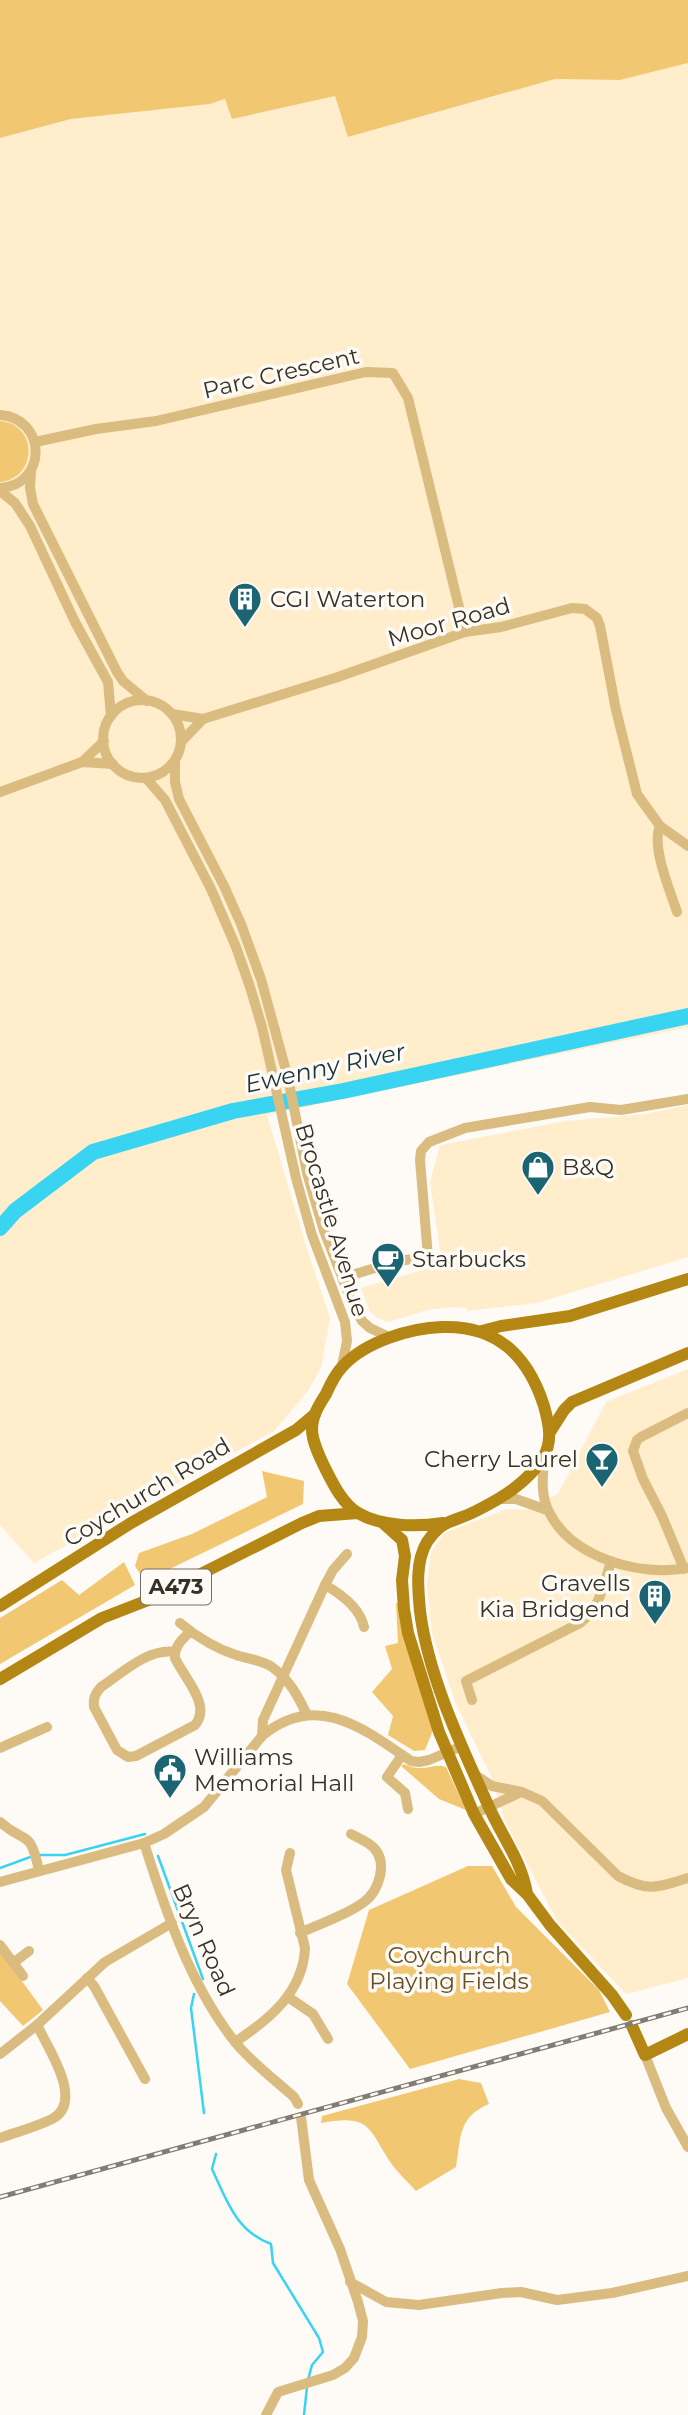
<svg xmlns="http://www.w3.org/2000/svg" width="688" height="2415" font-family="Montserrat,sans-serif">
	<rect width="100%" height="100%" fill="#fefbf6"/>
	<!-- built -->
	<g fill="#ffedcb">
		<polygon points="688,63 688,1027 267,1115 306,1246 330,1318 321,1368 308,1391 274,1431 34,1563 0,1525 0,138 71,119 210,104 226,99 232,119 335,96 349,137 555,79 620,80"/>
		<polygon points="688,1105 688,1257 537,1303 467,1311 467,1308 452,1307 427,1310 388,1322 377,1318 370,1312 361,1288 442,1264 430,1182 440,1145 566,1121 646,1114"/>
		<polygon points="688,1369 688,1978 626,1994 557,1921 505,1821 491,1776 455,1702 432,1633 427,1584 431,1552 444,1533 507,1509 526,1510 558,1494 606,1402"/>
	</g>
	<!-- green -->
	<g fill="#f2c771">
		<polygon points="0,0 688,0 688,63 620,80 555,79 348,137 335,96 232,119 225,99 210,104 71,119 0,138"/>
		<path d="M0,421c38,3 38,57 0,61z"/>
		<polygon points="262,1471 304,1481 303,1504 145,1581 135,1566 139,1553 192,1534 267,1497"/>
		<polygon points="124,1562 135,1585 0,1664 0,1618 62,1580 79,1595"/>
		<polygon points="396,1603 398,1603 433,1730 425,1750 414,1751 388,1735 393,1716 372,1692 392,1669 385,1646 398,1643"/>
		<path d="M404,1764c21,10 28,-2 42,3l20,43 -27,-11 -38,-33z"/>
		<polygon points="468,1866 492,1866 516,1907 599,1990 610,2012 410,2069 347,1984 369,1910"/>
		<polygon points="0,1951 43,2010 23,2026 0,2001"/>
		<path d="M459,2079l22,4 8,21c-31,13 -28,33 -33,63l-40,24c-7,-8 -16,-16 -23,-25 -25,-36 -20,-53 -72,-43l1,-7z"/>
	</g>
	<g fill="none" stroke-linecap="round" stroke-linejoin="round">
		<!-- stream -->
		<g stroke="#38d4f1" stroke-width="2.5">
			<polyline points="39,1855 65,1855 145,1834"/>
			<polyline points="158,1856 203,1979"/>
			<polyline points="0,1868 33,1856"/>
			<polyline points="194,1994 191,2008 204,2113"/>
			<path d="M216,2154l-4,15c15,32 24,62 59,75l2,19 46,75 4,14 -11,13 -4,15"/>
			<polyline points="304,2415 307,2387"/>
		</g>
		<!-- river -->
		<polyline stroke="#38d4f1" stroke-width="16" points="0,1228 15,1211 93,1152 233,1111 343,1091 688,1016"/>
		<!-- minor -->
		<g stroke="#dbbc80" stroke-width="10">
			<path d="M0,415c47,3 48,70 0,73"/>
			<polyline points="35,442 96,429 156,421 366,372 393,373 408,398 465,632"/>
			<polyline points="31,471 30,488 33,504 117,672 123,681 147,701"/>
			<polyline points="0,491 15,503 30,526 75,622 108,682 111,716"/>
			<circle cx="142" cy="739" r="39"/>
			<polyline points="172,714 203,719 335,678 465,632 501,627 572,608 585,609 597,618 600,626 616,710 637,794 660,826 688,846"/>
			<polyline points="181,742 203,719"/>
			<polyline points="175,761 175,782 179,799 224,886 241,924 261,979 288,1078 307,1173 324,1231 353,1305 362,1321 370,1328 391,1338"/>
			<polyline points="82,762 104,741"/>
			<polyline points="146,778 165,800 211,889 236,947 250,987 262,1027 296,1178 312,1235 345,1322 347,1341 342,1366"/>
			<polyline points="0,792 82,762 113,764"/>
			<path d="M660,826c-9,21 10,64 17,86"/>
			<polyline points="342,1278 398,1261 428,1257 420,1160 421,1151 429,1142 465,1128 590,1107 621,1110 688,1099"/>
			<path d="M544,1457c-1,18 -4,38 5,55 23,46 91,65 139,56"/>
			<polyline points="499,1499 516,1499 547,1510"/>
			<polyline points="684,1569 662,1516 643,1479 633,1451 637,1440 641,1437 688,1413"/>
			<path d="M325,1585c16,9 35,23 39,42"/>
			<path d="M180,1623c17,14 34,25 56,32 12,4 26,5 36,12 17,12 26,29 35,48"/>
			<path d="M175,1652c-27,-4 -53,21 -74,35 -6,7 -8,11 -7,20l23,43 11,7 8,-1 59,-31c17,-20 -11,-47 -20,-67 -1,-11 7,-19 15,-26"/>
			<path d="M472,1700l-6,-19 114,-58c20,-15 24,-39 31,-62"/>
			<polyline points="262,1736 263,1720 325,1585 333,1570 347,1554"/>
			<polyline points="0,1748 47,1727"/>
			<polyline points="402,1755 387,1777 405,1793 408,1809"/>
			<path d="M475,1775l17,11 30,6 20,9 76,75c30,16 38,12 70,2"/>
			<polyline points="474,1814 519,1793"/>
			<path d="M0,1822c27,24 29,5 39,48"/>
			<path d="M144,1843c22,69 46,142 91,199 17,21 39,37 59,55l4,7"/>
			<path d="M0,1882l144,-39 20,-9 40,-27 58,-71c54,-45 101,-8 149,25l8,1 10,-2 33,-14"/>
			<path d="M300,1933c21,-10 47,-18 64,-31 15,-11 24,-39 10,-54 -5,-6 -16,-10 -23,-14"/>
			<polyline points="0,1945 23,1976"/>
			<polyline points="13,1963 29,1951"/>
			<polyline points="87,1978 94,1986 145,2079"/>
			<polyline points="288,1997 313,2014 328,2039"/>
			<path d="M235,2042c35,-23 68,-50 70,-94l-19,-78 4,-17"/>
			<polyline points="0,2054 37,2025 105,1962 172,1923"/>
			<polyline points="645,2055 666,2108 688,2147"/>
			<path d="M0,2138c17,-6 36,-11 52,-19 33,-17 -4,-71 -15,-94"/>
			<polyline points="350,2282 386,2302 419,2305 502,2293 521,2292 557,2300 612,2293 688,2276"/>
			<polyline points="266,2415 278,2392 333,2375 345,2368 354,2358 362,2337 363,2321 358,2302 340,2249 309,2180 301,2117"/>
		</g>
		<!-- major -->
		<g stroke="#b48613" stroke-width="12">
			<polyline points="482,1331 501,1326 570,1316 688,1279"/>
			<polyline points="550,1432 564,1410 572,1402 688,1353"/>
			<polyline points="382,1522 402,1540 405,1556 402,1580 404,1609 408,1633 439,1732 474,1814 511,1879 527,1894 550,1925 612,1995 626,2015"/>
			<path d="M443,1523c-26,4 -61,4 -85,-10 -15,-9 -25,-29 -32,-43 -6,-12 -14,-28 -14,-41 0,-13 7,-24 14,-35 4,-9 10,-21 17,-28 22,-24 67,-38 99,-39 55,-2 86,29 102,79 5,18 9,35 -1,52 -16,25 -41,40 -67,53 -23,12 -33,7 -49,31 -12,20 -9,47 -7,69 8,65 41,134 68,194 13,30 34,56 39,89"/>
			<polyline points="0,1606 131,1523 296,1430 315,1414"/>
			<polyline points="0,1679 102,1618 151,1599 302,1523 319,1516 358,1513"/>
			<polyline points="632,2026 645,2055 688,2034"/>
		</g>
		<defs>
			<polyline id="rail" points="0,2197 688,2008"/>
		</defs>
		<!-- rail casing -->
		<use href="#rail" stroke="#817c74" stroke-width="5"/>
		<!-- rail -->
		<use href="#rail" stroke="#fefbf6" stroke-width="2.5" stroke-dasharray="8" stroke-linecap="butt"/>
	</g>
	<!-- icons -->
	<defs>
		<symbol id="building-pin" viewBox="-11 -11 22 30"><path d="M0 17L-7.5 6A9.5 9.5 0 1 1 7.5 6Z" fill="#1b6472" stroke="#fefbf6"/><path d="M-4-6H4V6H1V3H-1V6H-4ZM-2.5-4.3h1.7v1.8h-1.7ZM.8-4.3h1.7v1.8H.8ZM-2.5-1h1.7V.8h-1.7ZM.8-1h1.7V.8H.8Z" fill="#fff"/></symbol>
		<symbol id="shop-pin" viewBox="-11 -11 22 30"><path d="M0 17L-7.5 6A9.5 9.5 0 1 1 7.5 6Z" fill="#1b6472" stroke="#fefbf6"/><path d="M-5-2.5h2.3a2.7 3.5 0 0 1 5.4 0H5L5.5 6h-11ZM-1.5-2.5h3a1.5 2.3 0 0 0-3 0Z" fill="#fff"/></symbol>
		<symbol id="cafe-pin" viewBox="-11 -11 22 30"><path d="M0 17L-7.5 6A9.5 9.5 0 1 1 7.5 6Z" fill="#1b6472" stroke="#fefbf6"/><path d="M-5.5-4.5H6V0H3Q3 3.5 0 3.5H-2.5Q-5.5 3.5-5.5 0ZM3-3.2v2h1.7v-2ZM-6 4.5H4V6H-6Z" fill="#fff"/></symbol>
		<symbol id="bar-pin" viewBox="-11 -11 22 30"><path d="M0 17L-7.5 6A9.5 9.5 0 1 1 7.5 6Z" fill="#1b6472" stroke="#fefbf6"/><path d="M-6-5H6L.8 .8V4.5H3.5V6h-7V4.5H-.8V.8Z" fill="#fff"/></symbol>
		<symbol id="civic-pin" viewBox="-11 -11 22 30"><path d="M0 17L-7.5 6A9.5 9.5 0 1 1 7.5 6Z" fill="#1b6472" stroke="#fefbf6"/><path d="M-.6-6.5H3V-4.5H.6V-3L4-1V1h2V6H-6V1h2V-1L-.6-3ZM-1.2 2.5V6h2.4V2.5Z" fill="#fff"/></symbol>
	</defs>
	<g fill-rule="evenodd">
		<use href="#building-pin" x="226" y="580" width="38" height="52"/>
		<use href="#shop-pin" x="519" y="1148" width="38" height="52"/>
		<use href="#cafe-pin" x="369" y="1240" width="38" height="52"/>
		<use href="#bar-pin" x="583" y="1440" width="38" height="52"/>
		<use href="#building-pin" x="636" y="1577" width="38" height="52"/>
		<use href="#civic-pin" x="151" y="1751" width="38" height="52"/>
	</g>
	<g text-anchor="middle" stroke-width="7" stroke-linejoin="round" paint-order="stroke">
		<!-- shield labels -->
		<rect fill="#fefbf6" stroke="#726e64" stroke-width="2" x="141" y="1569.5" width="70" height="35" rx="5"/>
		<g font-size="21" font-weight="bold" fill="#363126">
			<text x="176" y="1594">A473</text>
		</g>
		<!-- street labels -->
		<g font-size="23" fill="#363126" stroke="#fefbf6">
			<text transform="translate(281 373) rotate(-13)" y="8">Parc Crescent</text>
			<text transform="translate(449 622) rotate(-16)" y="8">Moor Road</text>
			<text transform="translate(332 1220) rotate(73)" y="8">Brocastle Avenue</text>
			<text transform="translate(147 1492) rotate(-31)" y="8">Coychurch Road</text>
			<text transform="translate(204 1940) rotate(66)" y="8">Bryn Road</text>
		</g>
		<!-- poi labels -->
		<g font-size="23" fill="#363126" stroke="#fefbf6" text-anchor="start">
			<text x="270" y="607">CGI Waterton</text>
			<text x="562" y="1175">B&amp;Q</text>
			<text x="412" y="1267">Starbucks</text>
			<text x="578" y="1467" text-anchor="end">Cherry Laurel</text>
			<text x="630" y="1591" text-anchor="end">Gravells<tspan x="630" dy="26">Kia Bridgend</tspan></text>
			<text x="194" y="1765">Williams<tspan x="194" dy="26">Memorial Hall</tspan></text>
		</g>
		<!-- park labels -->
		<g font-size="23" fill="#645027" stroke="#fefbf6">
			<text x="449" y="1963">Coychurch<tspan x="449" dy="26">Playing Fields</tspan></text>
		</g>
		<!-- water labels -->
		<g font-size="24" font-style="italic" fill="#1b3339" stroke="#fefbf6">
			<text transform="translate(325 1068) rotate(-12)" y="8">Ewenny River</text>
		</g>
	</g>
</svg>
